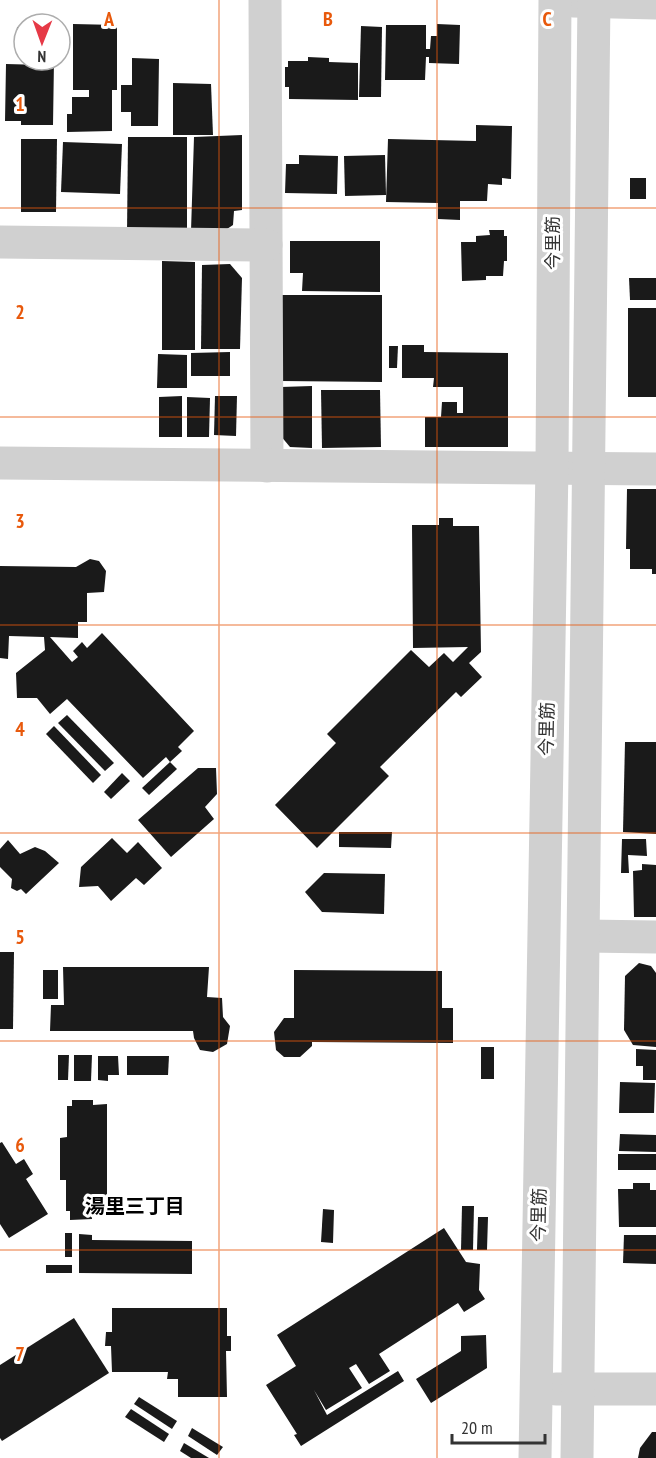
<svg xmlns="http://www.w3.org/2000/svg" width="656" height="1458" font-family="'PT Sans Narrow','Noto Sans JP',sans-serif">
	<rect width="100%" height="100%" fill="#fff"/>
	<!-- building -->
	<g fill="#1a1a1a">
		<polygon points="73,24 117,25 117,90 112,90 112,131 67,132 67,114 72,114 72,97 89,97 89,90 73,90"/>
		<polygon points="437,24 460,25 459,64 429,63 429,57 426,57 425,80 385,80 386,25 426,25 426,49 430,49 431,36 437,36"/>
		<polygon points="361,26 382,27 381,97 359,97"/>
		<polygon points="17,27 24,28 24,47 16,47"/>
		<polygon points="308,57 329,58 329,62 358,63 358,100 289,99 289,87 285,87 285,67 288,67 288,61 308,61"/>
		<polygon points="132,58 159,59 158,126 131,126 131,112 121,112 121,85 132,85"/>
		<polygon points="43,60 54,60 53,125 21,125 21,121 5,121 6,64 43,65"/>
		<polygon points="173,83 211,84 213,135 173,135"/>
		<polygon points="476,125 512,126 511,179 502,178 502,185 488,184 487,201 460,201 460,220 438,219 438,203 386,202 388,139 476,141"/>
		<polygon points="242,135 242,210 234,211 233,225 224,231 191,231 194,137"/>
		<polygon points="128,137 187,137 187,233 127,233"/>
		<polygon points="21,139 57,139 56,212 21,212"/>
		<polygon points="63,142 122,144 120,194 61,192"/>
		<polygon points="299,155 338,156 337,194 285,193 286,164 299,164"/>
		<polygon points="385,155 386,195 345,196 344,156"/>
		<rect x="630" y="178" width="16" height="21"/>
		<polygon points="489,230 504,230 504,236 507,236 507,261 504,261 503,276 486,276 486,280 462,281 461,242 476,242 476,236 490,235"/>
		<polygon points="290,241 380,241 380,292 302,291 303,273 290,273"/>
		<polygon points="162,261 195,262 195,350 162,350"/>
		<polygon points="230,264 242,278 240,349 201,349 202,265"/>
		<polygon points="629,278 656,278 656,300 630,300"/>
		<polygon points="281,295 382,295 382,382 281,381"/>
		<rect x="628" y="308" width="28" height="89"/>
		<polygon points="402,345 424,345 424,352 508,353 508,447 425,447 425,417 441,417 442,402 457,402 457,413 463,413 463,387 433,387 434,378 402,378"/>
		<polygon points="389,346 398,346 397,368 389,368"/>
		<polygon points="230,352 230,376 191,376 191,353"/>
		<polygon points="158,354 187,355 187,388 157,388"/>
		<polygon points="312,386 312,448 290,447 280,435 281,387"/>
		<polygon points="321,390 380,390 381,447 322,448"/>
		<polygon points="182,396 182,437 159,437 159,397"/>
		<polygon points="215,396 237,396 236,436 214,435"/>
		<polygon points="187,397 210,398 209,437 187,437"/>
		<polygon points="627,489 656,489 656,574 652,574 652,569 630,569 630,549 626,549"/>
		<polygon points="439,518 453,518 453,526 479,526 481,652 469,663 482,677 461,697 456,692 380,767 389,776 317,848 275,805 336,743 327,734 411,650 429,667 444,653 453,662 468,647 413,648 412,525 439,525"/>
		<polygon points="90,559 99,561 106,571 104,592 87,593 87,622 78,622 78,638 50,637 72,662 78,657 73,651 82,642 87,648 102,633 194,731 178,747 182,751 170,762 166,757 143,778 67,699 50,714 37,698 17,698 16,673 45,650 44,637 9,636 8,659 0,658 0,566 76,567"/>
		<polygon points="67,715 114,763 105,771 58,723"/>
		<polygon points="54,726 101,775 93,783 46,734"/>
		<polygon points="625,742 656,742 656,834 623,832"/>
		<polygon points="170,762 177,769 149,795 142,788"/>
		<polygon points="198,768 216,768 217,794 205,807 214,819 171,857 138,820"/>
		<polygon points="122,773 130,781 111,799 104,792"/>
		<polygon points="339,832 392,832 391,848 339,847"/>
		<polygon points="112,838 127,853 138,842 162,868 144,885 136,878 111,901 98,886 79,887 81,867"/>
		<polygon points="622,839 646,839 647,856 628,855 629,873 621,873"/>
		<polygon points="8,840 20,854 35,847 45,851 59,863 26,894 21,889 17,891 11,888 12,879 0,867 0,849"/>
		<polygon points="642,864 656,865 656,917 634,917 633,871 642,870"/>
		<polygon points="324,873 385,874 384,914 322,912 305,892"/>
		<polygon points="0,952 14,952 13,1029 0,1029"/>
		<polygon points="639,963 651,966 656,973 656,1047 633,1045 624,1030 625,976"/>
		<polygon points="63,967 209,967 207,997 222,998 223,1017 230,1026 227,1044 213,1052 200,1050 194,1038 193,1031 50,1031 51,1005 64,1005"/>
		<rect x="43" y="970" width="15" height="29"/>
		<polygon points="294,970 442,971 442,1008 453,1008 453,1043 312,1042 312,1046 300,1057 284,1057 276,1050 274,1032 284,1018 294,1018"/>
		<rect x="481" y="1047" width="13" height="32"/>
		<polygon points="636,1049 656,1050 656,1080 643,1080 643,1066 636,1066"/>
		<polygon points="58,1055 69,1055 68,1080 58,1080"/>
		<polygon points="74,1055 92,1055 91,1081 74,1081"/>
		<polygon points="98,1056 118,1056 119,1075 108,1075 108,1081 98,1080"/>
		<polygon points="127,1056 169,1056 168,1075 127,1075"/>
		<polygon points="620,1082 655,1083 654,1113 619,1113"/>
		<polygon points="72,1100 93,1100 93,1105 107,1104 107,1212 92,1213 92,1219 70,1220 70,1211 66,1211 66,1180 60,1180 60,1138 67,1137 67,1106 72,1106"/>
		<polygon points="620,1134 656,1135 656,1152 619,1151"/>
		<polygon points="2,1142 16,1164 24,1159 33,1174 26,1179 48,1214 9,1238 0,1224 0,1143"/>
		<rect x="618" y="1154" width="38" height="16"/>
		<polygon points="633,1183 650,1183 650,1190 656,1190 656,1227 619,1227 618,1189 633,1189"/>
		<polygon points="462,1206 474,1206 473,1250 461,1250"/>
		<polygon points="323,1209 334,1210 333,1243 321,1242"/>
		<polygon points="478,1217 488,1217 487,1250 477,1250"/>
		<polygon points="444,1228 466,1262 480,1264 479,1290 485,1299 464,1312 458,1303 379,1354 390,1371 369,1384 356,1364 349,1368 362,1388 326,1410 314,1390 327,1415 398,1371 404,1381 301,1446 294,1435 297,1434 266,1385 296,1366 277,1335"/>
		<rect x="65" y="1233" width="7" height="24"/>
		<polygon points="79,1234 92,1235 92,1240 192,1241 192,1274 79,1273"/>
		<polygon points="624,1235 656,1235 656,1264 623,1263"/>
		<rect x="46" y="1265" width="26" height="8"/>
		<polygon points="112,1308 227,1308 227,1336 231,1336 231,1351 226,1351 227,1397 178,1397 178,1379 167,1379 168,1372 112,1372 111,1346 105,1346 106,1332 112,1332"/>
		<polygon points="74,1318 109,1373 2,1441 0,1438 0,1365"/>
		<polygon points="486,1335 487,1368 431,1403 416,1379 461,1351 461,1336"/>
		<polygon points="139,1397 177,1421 172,1429 134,1404"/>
		<polygon points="131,1409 169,1434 164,1442 125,1417"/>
		<polygon points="192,1428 223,1447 217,1455 188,1436"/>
		<polygon points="652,1432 656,1432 656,1458 638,1458 640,1448"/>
		<polygon points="184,1443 209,1458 191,1458 180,1451"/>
	</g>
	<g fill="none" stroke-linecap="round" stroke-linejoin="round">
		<!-- minor -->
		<g stroke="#d0d0d0" stroke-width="33">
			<polyline points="265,0 267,466"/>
			<polyline points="573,1 656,3"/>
			<polyline points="0,242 266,245"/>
			<polyline points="0,463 656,469"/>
			<polyline points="585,936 656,937"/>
			<polyline points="556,1389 656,1389"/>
			<polyline points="535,1458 552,466 555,0"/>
			<polyline points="577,1458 594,0"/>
		</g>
	</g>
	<!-- grid -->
	<path fill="none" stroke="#e8590c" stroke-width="1.5" stroke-opacity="0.55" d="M219,0v1458M437,0v1458M0,208h656M0,417h656M0,625h656M0,833h656M0,1041h656M0,1250h656"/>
	<g text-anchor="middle" stroke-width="6" stroke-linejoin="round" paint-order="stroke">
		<!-- street labels -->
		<g font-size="18" fill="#333" stroke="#fff">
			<text transform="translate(553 243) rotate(-90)" y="6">今里筋</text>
			<text transform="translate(547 729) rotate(-89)" y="6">今里筋</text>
			<text transform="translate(539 1215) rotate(-89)" y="6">今里筋</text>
		</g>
		<!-- neighbourhood labels -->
		<g font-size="20" font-weight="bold" fill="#000" stroke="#fff">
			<text x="135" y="1213">湯里三丁目</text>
		</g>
	</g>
	<g font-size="20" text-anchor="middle" font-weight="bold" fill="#e8590c" stroke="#fff" stroke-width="6" stroke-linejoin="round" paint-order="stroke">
		<text x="109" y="26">A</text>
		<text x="328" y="26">B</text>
		<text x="547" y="26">C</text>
		<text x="20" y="111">1</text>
		<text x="20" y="319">2</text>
		<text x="20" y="528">3</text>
		<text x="20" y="736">4</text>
		<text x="20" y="944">5</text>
		<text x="20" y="1152">6</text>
		<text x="20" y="1361">7</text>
	</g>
	<!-- north arrow -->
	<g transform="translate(42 42) rotate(181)"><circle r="28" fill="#ffffff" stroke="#adadad" stroke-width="1.5"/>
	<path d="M0-4.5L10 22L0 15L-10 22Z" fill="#e63946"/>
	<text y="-9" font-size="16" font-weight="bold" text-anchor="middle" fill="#333333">N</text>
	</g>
	<!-- scale -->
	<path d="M452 1434v9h93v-9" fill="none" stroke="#333333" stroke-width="3"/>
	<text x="461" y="1434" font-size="18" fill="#333333" stroke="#ffffff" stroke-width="4.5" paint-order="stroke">20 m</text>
</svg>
